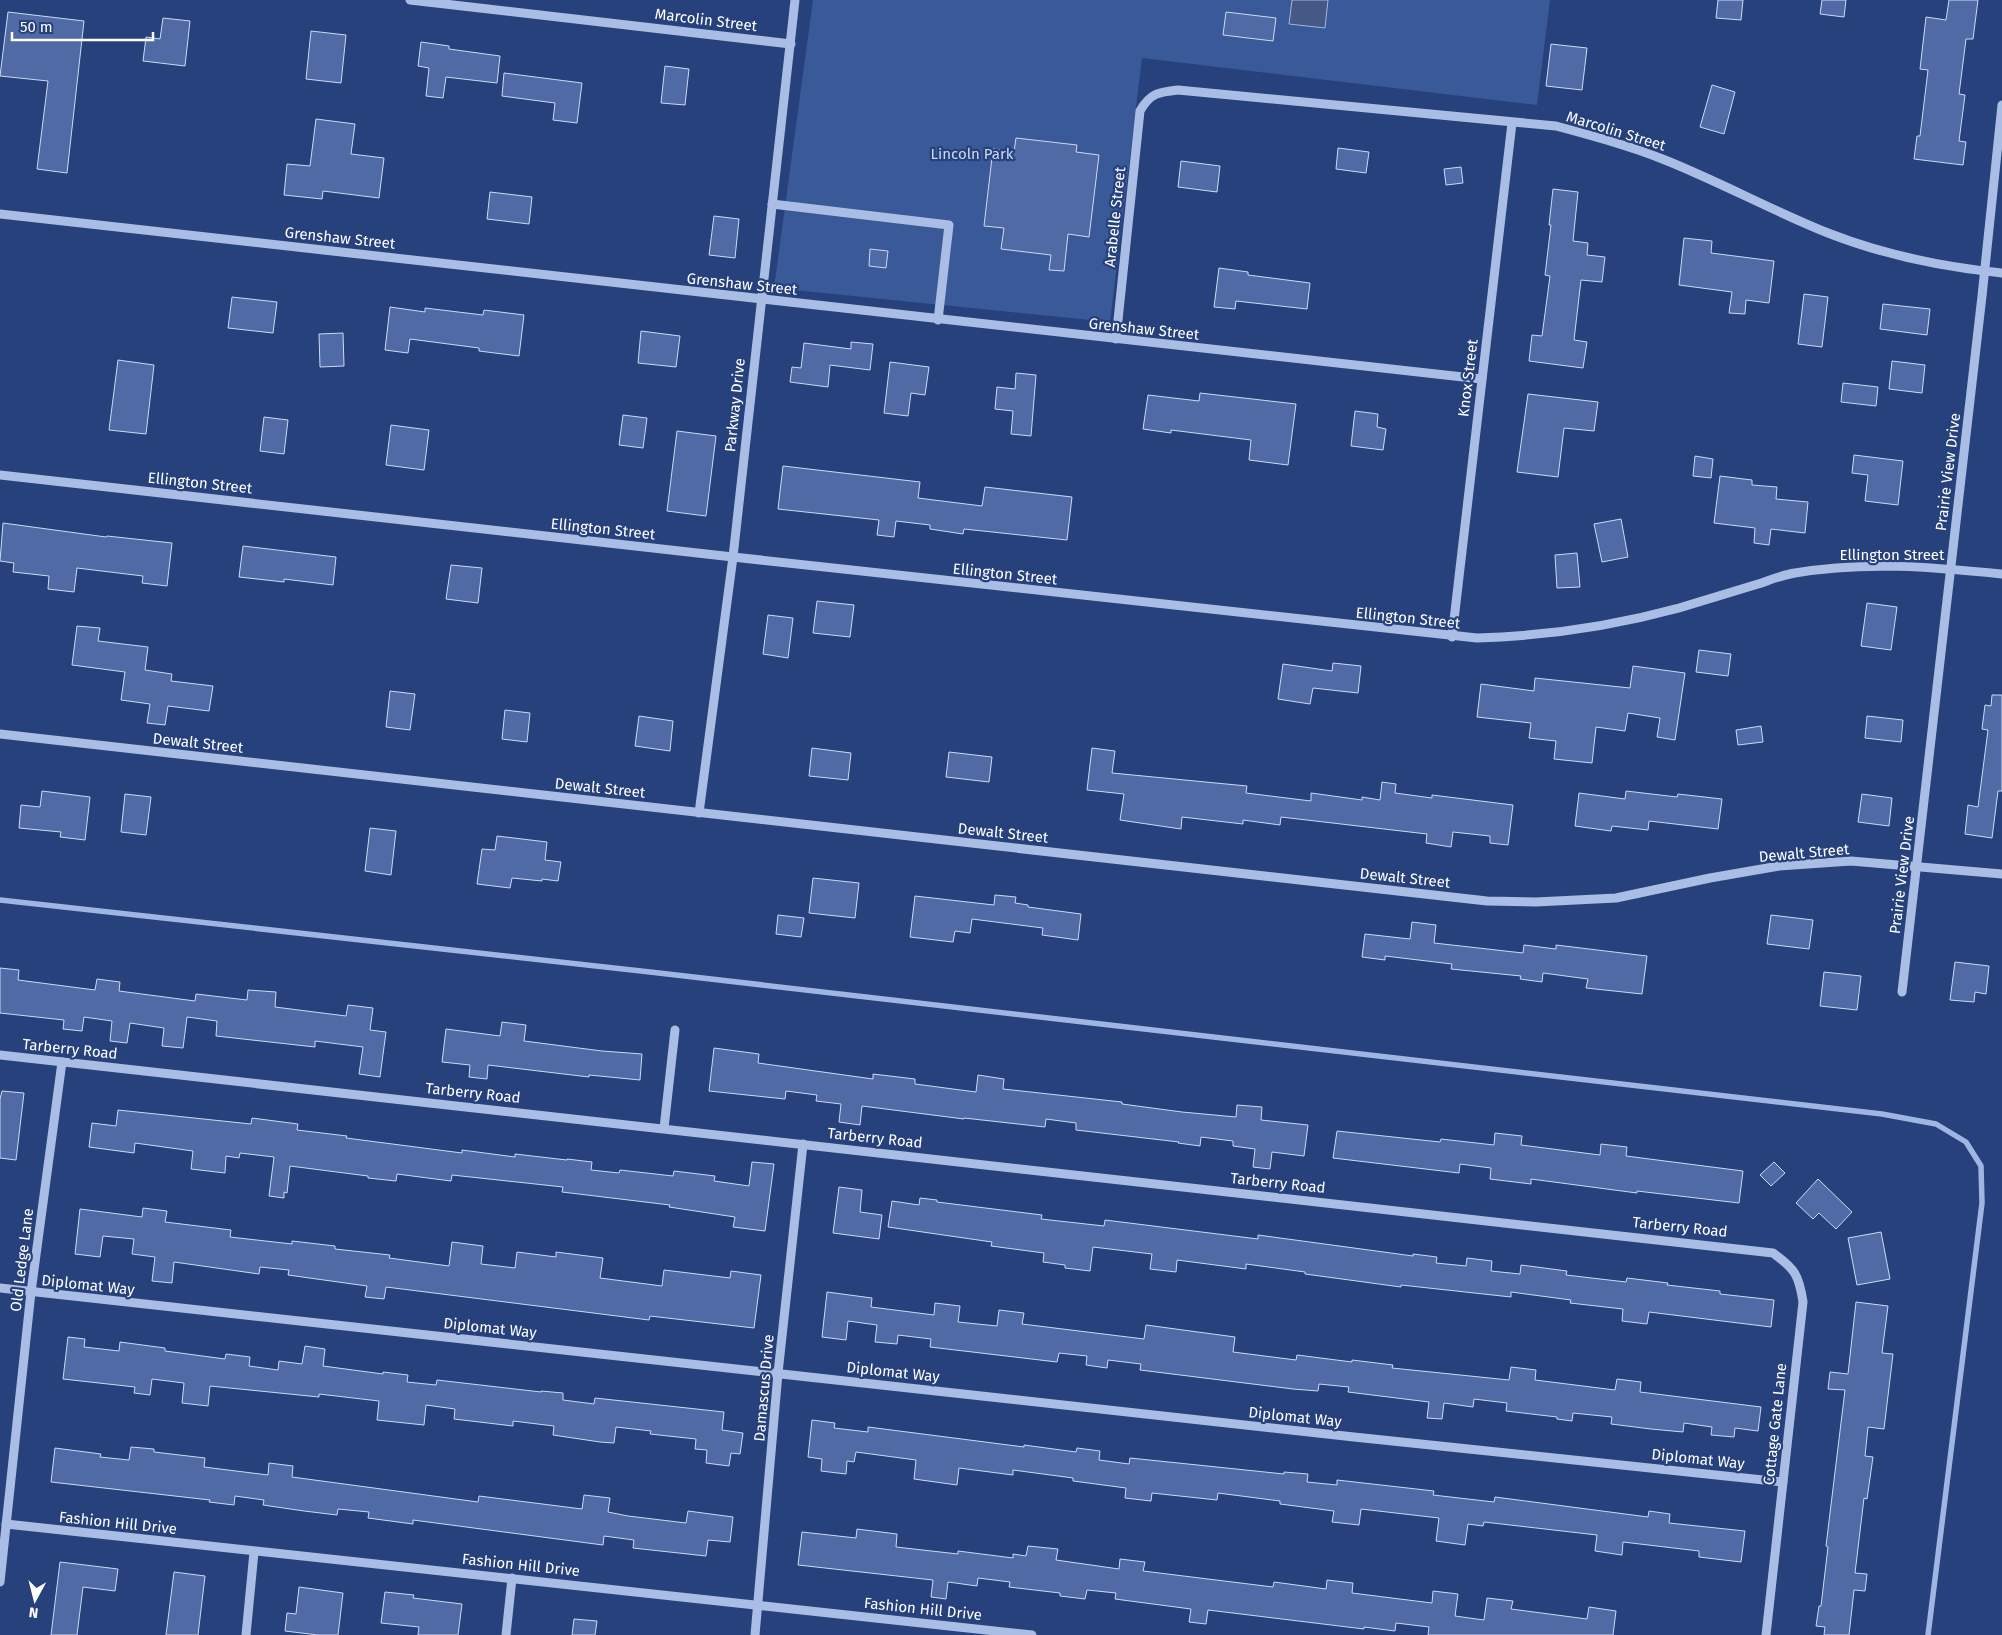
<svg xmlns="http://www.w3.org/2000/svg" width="2002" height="1635" font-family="'Fira Sans',sans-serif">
	<rect width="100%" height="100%" fill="#26417b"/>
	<!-- green -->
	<polygon fill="#3a5998" points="813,0 1550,0 1537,105 1142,58 1110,322 774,288"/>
	<!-- water -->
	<polygon fill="#455984" stroke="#9fb6e5" points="1292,0 1328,0 1325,28 1289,24"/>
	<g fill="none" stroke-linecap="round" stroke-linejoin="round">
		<!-- stream -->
		<polyline stroke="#9fb6e5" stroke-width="5.5" points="0,900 650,972 1882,1114 1936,1124 1966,1142 1981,1166 1982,1203 1928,1635"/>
	</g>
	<!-- building -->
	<g fill="#4f6aa4" stroke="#cddaf3">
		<polygon points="1718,0 1743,0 1741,20 1716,18"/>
		<polygon points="1822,0 1846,0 1844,17 1820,14"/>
		<polygon points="1949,0 1978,0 1973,39 1966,39 1959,94 1965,95 1959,141 1966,142 1963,165 1914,159 1917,136 1920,136 1928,70 1920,69 1926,17 1946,20"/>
		<polygon points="8,12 84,21 67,173 37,169 48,81 0,76"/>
		<polygon points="1226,12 1276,18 1273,41 1223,35"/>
		<polygon points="163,18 190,21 185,66 143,61 146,37 160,39"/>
		<polygon points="311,31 346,35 341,83 306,79"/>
		<polygon points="421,42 449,46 449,49 500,56 497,83 446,77 443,98 426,96 429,68 418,66"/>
		<polygon points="1551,44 1587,48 1582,90 1546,86"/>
		<polygon points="665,66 689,69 685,105 661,103"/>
		<polygon points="504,73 582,83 577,123 553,120 555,103 502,96"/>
		<polygon points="1712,85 1735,92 1724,134 1700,127"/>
		<polygon points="316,119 355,124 351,154 384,158 379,198 323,191 322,199 284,195 287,164 310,166"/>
		<polygon points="1016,138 1077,145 1076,152 1099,155 1089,237 1068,234 1064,271 1049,270 1051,255 1001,249 1004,228 984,226 993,149 1014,152"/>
		<polygon points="1338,148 1369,152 1366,173 1336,169"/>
		<polygon points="1181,161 1220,166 1217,192 1178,187"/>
		<polygon points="1461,167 1463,183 1446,185 1444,169"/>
		<polygon points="1553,189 1578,192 1573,241 1588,243 1587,255 1605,257 1602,282 1581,280 1574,340 1587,342 1583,368 1529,361 1532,335 1542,336 1550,276 1545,275 1551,225 1549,225"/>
		<polygon points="490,192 532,197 529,224 487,219"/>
		<polygon points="714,216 739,219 735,258 709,255"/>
		<polygon points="1684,238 1712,241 1711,253 1774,261 1769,303 1746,300 1745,314 1729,313 1732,292 1679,285"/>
		<polygon points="870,249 888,251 886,268 869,266"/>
		<polygon points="1219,268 1248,272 1248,275 1310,283 1307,309 1236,301 1235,309 1214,307"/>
		<polygon points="1804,294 1828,297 1822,347 1798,344"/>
		<polygon points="232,297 277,302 273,333 228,328"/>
		<polygon points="1883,304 1930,309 1927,335 1880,329"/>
		<polygon points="390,307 425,312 425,308 483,315 484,310 524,315 519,356 479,351 479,348 410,339 408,353 385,350"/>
		<polygon points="641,331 680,336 676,367 638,363"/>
		<polygon points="343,333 344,366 320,367 319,334"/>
		<polygon points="851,342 873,344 870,370 830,365 828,387 790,382 792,367 801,368 804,343 851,349"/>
		<polygon points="118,360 154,365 146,434 109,430"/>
		<polygon points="1892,361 1925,365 1922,393 1889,389"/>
		<polygon points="890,362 929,367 925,395 911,393 908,416 884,413"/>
		<polygon points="1016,373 1036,375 1031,436 1011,434 1013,411 995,409 997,387 1015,389"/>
		<polygon points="1843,383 1878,387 1876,406 1841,402"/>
		<polygon points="1200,393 1296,404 1288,465 1249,460 1251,440 1171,430 1171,433 1143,429 1148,395 1199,401"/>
		<polygon points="1528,394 1598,402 1594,431 1564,428 1558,477 1517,472"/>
		<polygon points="1355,411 1378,414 1377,427 1386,429 1383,450 1351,446"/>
		<polygon points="623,415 647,418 643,448 619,445"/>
		<polygon points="264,417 288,420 284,454 260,451"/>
		<polygon points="391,425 429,430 424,470 386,465"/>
		<polygon points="677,431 716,436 706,516 667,511"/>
		<polygon points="1854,455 1903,461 1898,505 1865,501 1868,475 1852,473"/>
		<polygon points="1695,456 1713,459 1711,478 1693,476"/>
		<polygon points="783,466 920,482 918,498 982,506 985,487 1072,497 1067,540 964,529 963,534 930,529 930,525 896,521 894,537 877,535 879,520 778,509"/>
		<polygon points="1720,476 1752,480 1752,485 1777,487 1776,499 1808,502 1805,533 1771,529 1769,545 1754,543 1755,528 1714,523"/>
		<polygon points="1621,519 1628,557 1602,562 1594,524"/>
		<polygon points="3,523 106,537 107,536 172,543 167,586 142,583 143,576 77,568 74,592 48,589 49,576 13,572 14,563 0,561"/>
		<polygon points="243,546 336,557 333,585 284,579 284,582 239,577"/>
		<polygon points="1577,553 1580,587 1557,588 1555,555"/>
		<polygon points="451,565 482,568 478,603 446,599"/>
		<polygon points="817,601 854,605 850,637 813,633"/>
		<polygon points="1867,603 1897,607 1891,650 1861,646"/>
		<polygon points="768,615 793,618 788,658 763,654"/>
		<polygon points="77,626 100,628 98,641 148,647 145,670 172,674 171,681 213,686 209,711 168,706 165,725 147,723 150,704 121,700 125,672 72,665"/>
		<polygon points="1699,650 1731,654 1728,676 1696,672"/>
		<polygon points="1333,663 1361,666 1358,693 1313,688 1310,704 1278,699 1283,664 1332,671"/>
		<polygon points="1633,666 1685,673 1675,740 1657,737 1660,718 1628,713 1625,731 1596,727 1592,763 1554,759 1556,741 1529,738 1531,723 1477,717 1481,684 1534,691 1535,678 1630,688"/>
		<polygon points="390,691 415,694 410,730 386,727"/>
		<polygon points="1992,695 2002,695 2002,791 1998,791 1992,838 1965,834 1968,805 1978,807 1988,730 1982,729 1985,705 1991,706"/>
		<polygon points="505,710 530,713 527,742 502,739"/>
		<polygon points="639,716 673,721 670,751 635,746"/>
		<polygon points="1867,716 1903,720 1901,742 1865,738"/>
		<polygon points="1761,726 1763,742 1738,745 1736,730"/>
		<polygon points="812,748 851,753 848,780 809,776"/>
		<polygon points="1092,748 1115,751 1112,773 1247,786 1246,793 1311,801 1311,793 1362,800 1362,797 1380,800 1382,782 1396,784 1395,793 1432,798 1432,795 1513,805 1508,845 1490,843 1490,836 1453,832 1451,847 1426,843 1427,834 1281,817 1280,825 1243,820 1243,824 1182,817 1181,829 1120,820 1124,794 1087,790"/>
		<polygon points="949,752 992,757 989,782 946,777"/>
		<polygon points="42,791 90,797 85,840 60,837 61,832 19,828 21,805 40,807"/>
		<polygon points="1626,791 1677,797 1678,794 1722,799 1718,829 1649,821 1648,830 1612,826 1611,831 1575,826 1579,793 1625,799"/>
		<polygon points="125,794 151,797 146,835 121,832"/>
		<polygon points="1862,794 1892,798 1889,826 1858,822"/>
		<polygon points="370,828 396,831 391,875 365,871"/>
		<polygon points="497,836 547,842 545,860 561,862 558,881 542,879 542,881 512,878 510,888 477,884 482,849 495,850"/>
		<polygon points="813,878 859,883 855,918 809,913"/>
		<polygon points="995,895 1016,897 1015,903 1028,905 1028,907 1081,914 1078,940 1042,935 1043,928 972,919 970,933 955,931 953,942 910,937 915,896 994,905"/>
		<polygon points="778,915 804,918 801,937 776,934"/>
		<polygon points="1771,915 1813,920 1809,949 1767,944"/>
		<polygon points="1412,922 1436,925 1434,943 1523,953 1524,945 1556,949 1556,945 1647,956 1642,994 1586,988 1588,979 1543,973 1542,982 1520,979 1521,976 1451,969 1452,964 1385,956 1385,960 1362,957 1365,934 1410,939"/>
		<polygon points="1955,962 1989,966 1986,994 1975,992 1974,1002 1950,1000"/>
		<polygon points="0,968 19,970 18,980 95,990 97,979 120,982 119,991 195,1001 196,994 247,1000 248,990 276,992 275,1007 346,1016 348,1005 373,1008 370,1030 386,1032 380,1077 359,1074 363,1047 315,1041 315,1047 216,1036 217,1021 187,1017 183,1048 162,1046 164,1028 130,1023 127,1043 110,1041 112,1021 84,1017 82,1031 63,1029 64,1020 0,1013"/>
		<polygon points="1824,972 1861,976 1857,1010 1820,1006"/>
		<polygon points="502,1022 526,1025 524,1041 602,1051 642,1054 640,1080 589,1075 589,1077 488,1065 487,1079 469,1077 470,1065 442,1062 446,1029 500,1036"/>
		<polygon points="714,1048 759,1054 758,1063 873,1079 873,1074 915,1079 915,1084 976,1092 978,1075 1004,1079 1003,1089 1122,1102 1122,1104 1182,1112 1236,1117 1237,1105 1262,1107 1261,1120 1308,1125 1304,1156 1272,1152 1270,1169 1253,1167 1255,1149 1233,1146 1233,1141 1201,1137 1200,1146 1178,1143 1179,1142 1076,1130 1076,1123 1046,1119 1045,1127 964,1118 964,1119 862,1106 860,1125 839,1122 841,1104 816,1101 817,1095 786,1091 785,1099 709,1091"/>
		<polygon points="2,1091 24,1093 16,1160 0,1158 0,1099"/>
		<polygon points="118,1110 251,1124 252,1118 298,1124 297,1130 347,1136 346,1138 462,1153 462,1150 515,1157 515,1154 567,1160 567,1159 592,1162 591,1170 619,1173 620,1170 673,1176 674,1171 715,1176 714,1181 749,1186 752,1162 774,1164 765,1231 733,1227 735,1217 669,1207 670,1205 562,1192 563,1187 452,1175 451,1181 397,1174 396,1181 368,1178 368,1176 290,1166 287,1193 284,1192 284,1198 269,1196 274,1157 240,1153 239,1158 226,1156 225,1173 191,1169 193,1151 135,1143 134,1153 89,1147 92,1123 116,1126"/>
		<polygon points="1337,1131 1440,1142 1441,1139 1494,1145 1495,1133 1522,1136 1521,1145 1600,1155 1601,1144 1627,1147 1626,1156 1743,1171 1739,1203 1637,1191 1637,1193 1531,1179 1531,1184 1490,1179 1491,1168 1460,1164 1459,1173 1333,1158"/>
		<polygon points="1774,1162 1785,1173 1771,1186 1760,1175"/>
		<polygon points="1818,1179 1852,1212 1836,1229 1819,1213 1813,1219 1796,1203"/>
		<polygon points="839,1187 862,1190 860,1212 882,1215 879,1239 833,1233"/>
		<polygon points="920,1198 937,1200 937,1202 1042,1215 1041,1219 1104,1226 1105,1220 1258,1239 1258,1235 1413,1256 1413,1254 1437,1257 1436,1263 1466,1266 1467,1258 1492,1261 1491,1271 1520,1274 1521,1265 1567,1271 1566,1275 1626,1282 1627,1278 1668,1283 1667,1285 1720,1291 1720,1294 1774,1300 1771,1327 1649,1312 1647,1324 1622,1321 1623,1309 1570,1303 1571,1300 1511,1292 1511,1297 1401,1285 1401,1287 1305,1274 1305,1272 1246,1264 1246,1269 1177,1260 1176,1272 1150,1269 1152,1254 1093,1247 1090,1271 1065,1268 1065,1265 1043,1262 1044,1253 991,1246 992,1242 888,1227 892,1201 919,1205"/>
		<polygon points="143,1208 167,1211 165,1222 231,1230 230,1237 292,1244 292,1241 335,1246 335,1249 390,1255 389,1258 449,1266 452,1242 483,1246 481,1264 515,1268 517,1252 556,1257 556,1252 603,1258 600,1278 662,1286 664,1270 730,1278 731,1271 761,1275 754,1328 650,1316 649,1320 386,1287 384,1299 365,1297 367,1286 288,1275 289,1270 260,1267 259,1274 174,1262 172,1283 152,1281 155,1257 132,1254 134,1239 103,1236 100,1257 75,1254 80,1209 142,1217"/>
		<polygon points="1881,1232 1890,1279 1857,1285 1848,1238"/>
		<polygon points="827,1292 872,1298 871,1307 934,1315 935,1303 960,1306 958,1322 997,1326 999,1310 1024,1313 1022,1324 1144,1339 1146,1325 1235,1337 1233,1352 1296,1360 1297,1355 1352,1362 1352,1360 1393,1365 1392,1368 1509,1380 1511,1367 1536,1370 1535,1380 1615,1390 1617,1379 1641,1382 1640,1392 1761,1407 1758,1431 1735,1428 1734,1437 1711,1435 1712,1427 1684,1423 1683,1432 1651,1429 1611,1424 1612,1417 1573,1413 1572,1421 1557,1419 1557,1417 1506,1411 1507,1403 1474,1399 1473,1407 1444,1403 1442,1419 1427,1418 1429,1402 1348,1392 1349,1387 1319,1384 1318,1391 1293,1389 1140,1370 1141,1364 1108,1360 1107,1368 1086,1365 1087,1356 1059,1353 1057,1362 930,1347 931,1339 898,1335 897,1344 875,1342 877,1325 848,1321 846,1340 822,1337"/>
		<polygon points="1856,1302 1888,1306 1882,1353 1893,1354 1884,1429 1868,1427 1865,1456 1873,1457 1867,1499 1864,1498 1855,1573 1867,1574 1865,1591 1854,1590 1849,1635 1824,1635 1825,1627 1816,1626 1819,1606 1821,1606 1828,1547 1826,1546 1845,1390 1828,1389 1830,1372 1848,1374"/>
		<polygon points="68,1337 85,1339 84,1347 119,1351 120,1342 165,1348 165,1351 225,1359 226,1354 250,1357 249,1366 278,1370 279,1361 302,1364 305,1346 325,1349 323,1366 383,1374 383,1372 408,1375 407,1382 436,1385 437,1380 541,1392 541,1391 563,1393 563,1400 594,1404 595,1398 724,1412 722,1430 743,1433 740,1454 731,1453 729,1466 706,1463 707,1450 695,1449 696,1439 650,1434 651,1431 616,1427 614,1443 600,1442 553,1435 554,1426 513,1421 513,1426 454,1419 455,1409 426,1405 424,1425 377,1420 379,1401 319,1394 319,1397 210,1386 208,1406 182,1403 184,1383 152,1379 150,1395 134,1393 135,1387 63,1379"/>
		<polygon points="812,1420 835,1423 834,1428 868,1432 868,1427 1024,1447 1024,1445 1076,1452 1077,1448 1100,1451 1099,1460 1129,1464 1130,1458 1284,1474 1284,1472 1308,1474 1307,1482 1337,1485 1337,1480 1434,1491 1433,1495 1494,1502 1495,1497 1648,1517 1649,1511 1670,1514 1669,1523 1745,1531 1741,1562 1699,1557 1699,1551 1623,1542 1622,1555 1595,1551 1597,1535 1484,1522 1483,1526 1468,1524 1465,1545 1436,1541 1439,1518 1361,1509 1359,1525 1332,1522 1334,1511 1280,1504 1280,1501 1218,1493 1217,1500 1152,1493 1151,1501 1125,1498 1126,1488 1073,1481 1073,1478 1013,1470 1013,1475 959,1468 957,1485 914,1479 916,1460 856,1452 854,1462 847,1461 846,1474 821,1471 822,1459 808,1457"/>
		<polygon points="131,1447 154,1449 154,1452 205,1458 204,1467 268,1475 269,1463 293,1466 292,1477 478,1502 479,1496 582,1509 584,1495 610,1498 608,1512 628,1516 686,1523 688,1511 733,1517 730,1542 708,1540 706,1556 633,1548 634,1540 604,1536 603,1545 413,1520 413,1524 368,1518 369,1512 338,1509 337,1515 304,1511 263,1505 264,1500 235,1496 234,1505 209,1502 210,1500 51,1482 55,1448 101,1454 100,1457 129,1460"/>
		<polygon points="857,1529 897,1534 896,1547 958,1554 958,1551 1013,1558 1013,1554 1026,1556 1028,1546 1058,1549 1056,1560 1119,1569 1120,1559 1145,1562 1143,1571 1273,1587 1274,1582 1326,1589 1327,1580 1353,1583 1352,1593 1432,1603 1433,1591 1458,1594 1455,1616 1484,1620 1487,1598 1513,1601 1511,1609 1587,1619 1589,1607 1616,1611 1613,1635 1428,1635 1429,1627 1396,1623 1395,1631 1364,1627 1364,1629 1208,1610 1206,1624 1189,1622 1191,1609 1115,1599 1116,1593 1087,1590 1085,1599 1060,1596 1060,1593 1009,1587 1010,1582 978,1578 977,1586 948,1582 946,1599 931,1597 933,1580 798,1565 802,1532 856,1538"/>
		<polygon points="60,1562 118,1569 115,1591 83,1587 77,1635 51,1635"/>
		<polygon points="174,1572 205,1576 198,1635 166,1635"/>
		<polygon points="299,1587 343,1593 338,1635 318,1635 285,1631 287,1613 296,1614"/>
		<polygon points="385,1592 414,1595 413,1598 462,1604 458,1635 418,1635 419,1627 381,1623"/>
		<polygon points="574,1619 597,1621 595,1635 572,1635"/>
	</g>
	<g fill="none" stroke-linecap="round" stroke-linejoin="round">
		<!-- minor -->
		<g stroke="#aabde4" stroke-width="9">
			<polyline points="410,0 791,44"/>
			<polyline points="772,204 949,225 938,320"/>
			<polyline points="0,214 1481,379"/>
			<path d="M1116,339l24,-228c10,-18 19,-19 38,-21l378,36c37,10 74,20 109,34 55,22 108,51 163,73 56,22 115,34 174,40"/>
			<path d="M0,475l733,82 744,81c68,-2 136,-12 202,-30 26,-8 53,-16 79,-24 12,-4 24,-9 37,-11 69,-12 138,-6 207,1"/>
			<polyline points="1452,637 1512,123"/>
			<polyline points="0,734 1487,901 1536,902 1616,898 1710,878 1779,866 1851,861 2002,874"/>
			<polyline points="699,813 733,557 795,0"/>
			<polyline points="1902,992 1982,296 2002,105"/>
			<path d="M0,1055l1773,198c22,16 26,22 30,49l-37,333"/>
			<polyline points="664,1128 675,1030"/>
			<polyline points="0,1288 1354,1437 1783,1482"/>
			<polyline points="6,1524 1032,1635"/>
			<polyline points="0,1582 31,1292 62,1062"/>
			<polyline points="246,1635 254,1552"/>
			<polyline points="506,1635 512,1578"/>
			<polyline points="755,1635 778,1373 803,1144"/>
		</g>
	</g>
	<g text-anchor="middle" stroke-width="4.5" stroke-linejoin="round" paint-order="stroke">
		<!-- street labels -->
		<g font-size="15" fill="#fff" stroke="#26417b">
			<text transform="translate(706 20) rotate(7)" y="5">Marcolin Street</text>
			<text transform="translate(1616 131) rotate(17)" y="5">Marcolin Street</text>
			<text transform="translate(1115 217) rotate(-84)" y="5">Arabelle Street</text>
			<text transform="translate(340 238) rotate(6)" y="5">Grenshaw Street</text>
			<text transform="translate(742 284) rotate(6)" y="5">Grenshaw Street</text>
			<text transform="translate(1144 329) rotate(6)" y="5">Grenshaw Street</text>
			<text transform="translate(1468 378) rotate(-83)" y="5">Knox Street</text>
			<text transform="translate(735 405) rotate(-84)" y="5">Parkway Drive</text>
			<text transform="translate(1948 472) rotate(-83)" y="5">Prairie View Drive</text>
			<text transform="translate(200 483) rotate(6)" y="5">Ellington Street</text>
			<text transform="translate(603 529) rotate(6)" y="5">Ellington Street</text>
			<text x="1892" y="560">Ellington Street</text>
			<text transform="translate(1005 574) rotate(6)" y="5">Ellington Street</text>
			<text transform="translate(1408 618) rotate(6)" y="5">Ellington Street</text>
			<text transform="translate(198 743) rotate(6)" y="5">Dewalt Street</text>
			<text transform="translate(600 788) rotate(6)" y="5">Dewalt Street</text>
			<text transform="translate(1003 833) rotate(6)" y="5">Dewalt Street</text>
			<text transform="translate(1804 853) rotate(-5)" y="5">Dewalt Street</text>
			<text transform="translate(1902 875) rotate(-83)" y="5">Prairie View Drive</text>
			<text transform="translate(1405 878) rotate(6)" y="5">Dewalt Street</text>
			<text transform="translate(70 1049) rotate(6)" y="5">Tarberry Road</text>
			<text transform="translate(473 1093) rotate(6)" y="5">Tarberry Road</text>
			<text transform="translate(875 1138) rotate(6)" y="5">Tarberry Road</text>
			<text transform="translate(1278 1183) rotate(6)" y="5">Tarberry Road</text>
			<text transform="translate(1680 1227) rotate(6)" y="5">Tarberry Road</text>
			<text transform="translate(22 1260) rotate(-83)" y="5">Old Ledge Lane</text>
			<text transform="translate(88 1285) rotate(6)" y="5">Diplomat Way</text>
			<text transform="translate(490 1328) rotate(6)" y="5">Diplomat Way</text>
			<text transform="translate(893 1372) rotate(6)" y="5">Diplomat Way</text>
			<text transform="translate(764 1388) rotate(-85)" y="5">Damascus Drive</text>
			<text transform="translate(1295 1417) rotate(6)" y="5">Diplomat Way</text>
			<text transform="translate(1775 1424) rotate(-84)" y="5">Cottage Gate Lane</text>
			<text transform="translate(1698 1459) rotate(6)" y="5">Diplomat Way</text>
			<text transform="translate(118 1523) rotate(6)" y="5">Fashion Hill Drive</text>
			<text transform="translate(521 1565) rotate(6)" y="5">Fashion Hill Drive</text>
			<text transform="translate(923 1609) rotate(6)" y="5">Fashion Hill Drive</text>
		</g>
		<!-- park labels -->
		<g font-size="15" fill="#cddaf3" stroke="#26417b">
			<text x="972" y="159">Lincoln Park</text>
		</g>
	</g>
	<!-- north arrow -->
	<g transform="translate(35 1600) rotate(187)" stroke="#26417b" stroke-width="4" paint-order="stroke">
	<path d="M0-4L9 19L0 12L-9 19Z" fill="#ffffff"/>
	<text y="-8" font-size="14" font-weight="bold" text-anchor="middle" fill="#ffffff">N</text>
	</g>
	<!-- scale -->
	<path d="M12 32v8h141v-8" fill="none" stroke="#ffffff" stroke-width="2.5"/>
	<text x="20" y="32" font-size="15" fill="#ffffff" stroke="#26417b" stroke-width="4" paint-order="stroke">50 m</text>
</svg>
